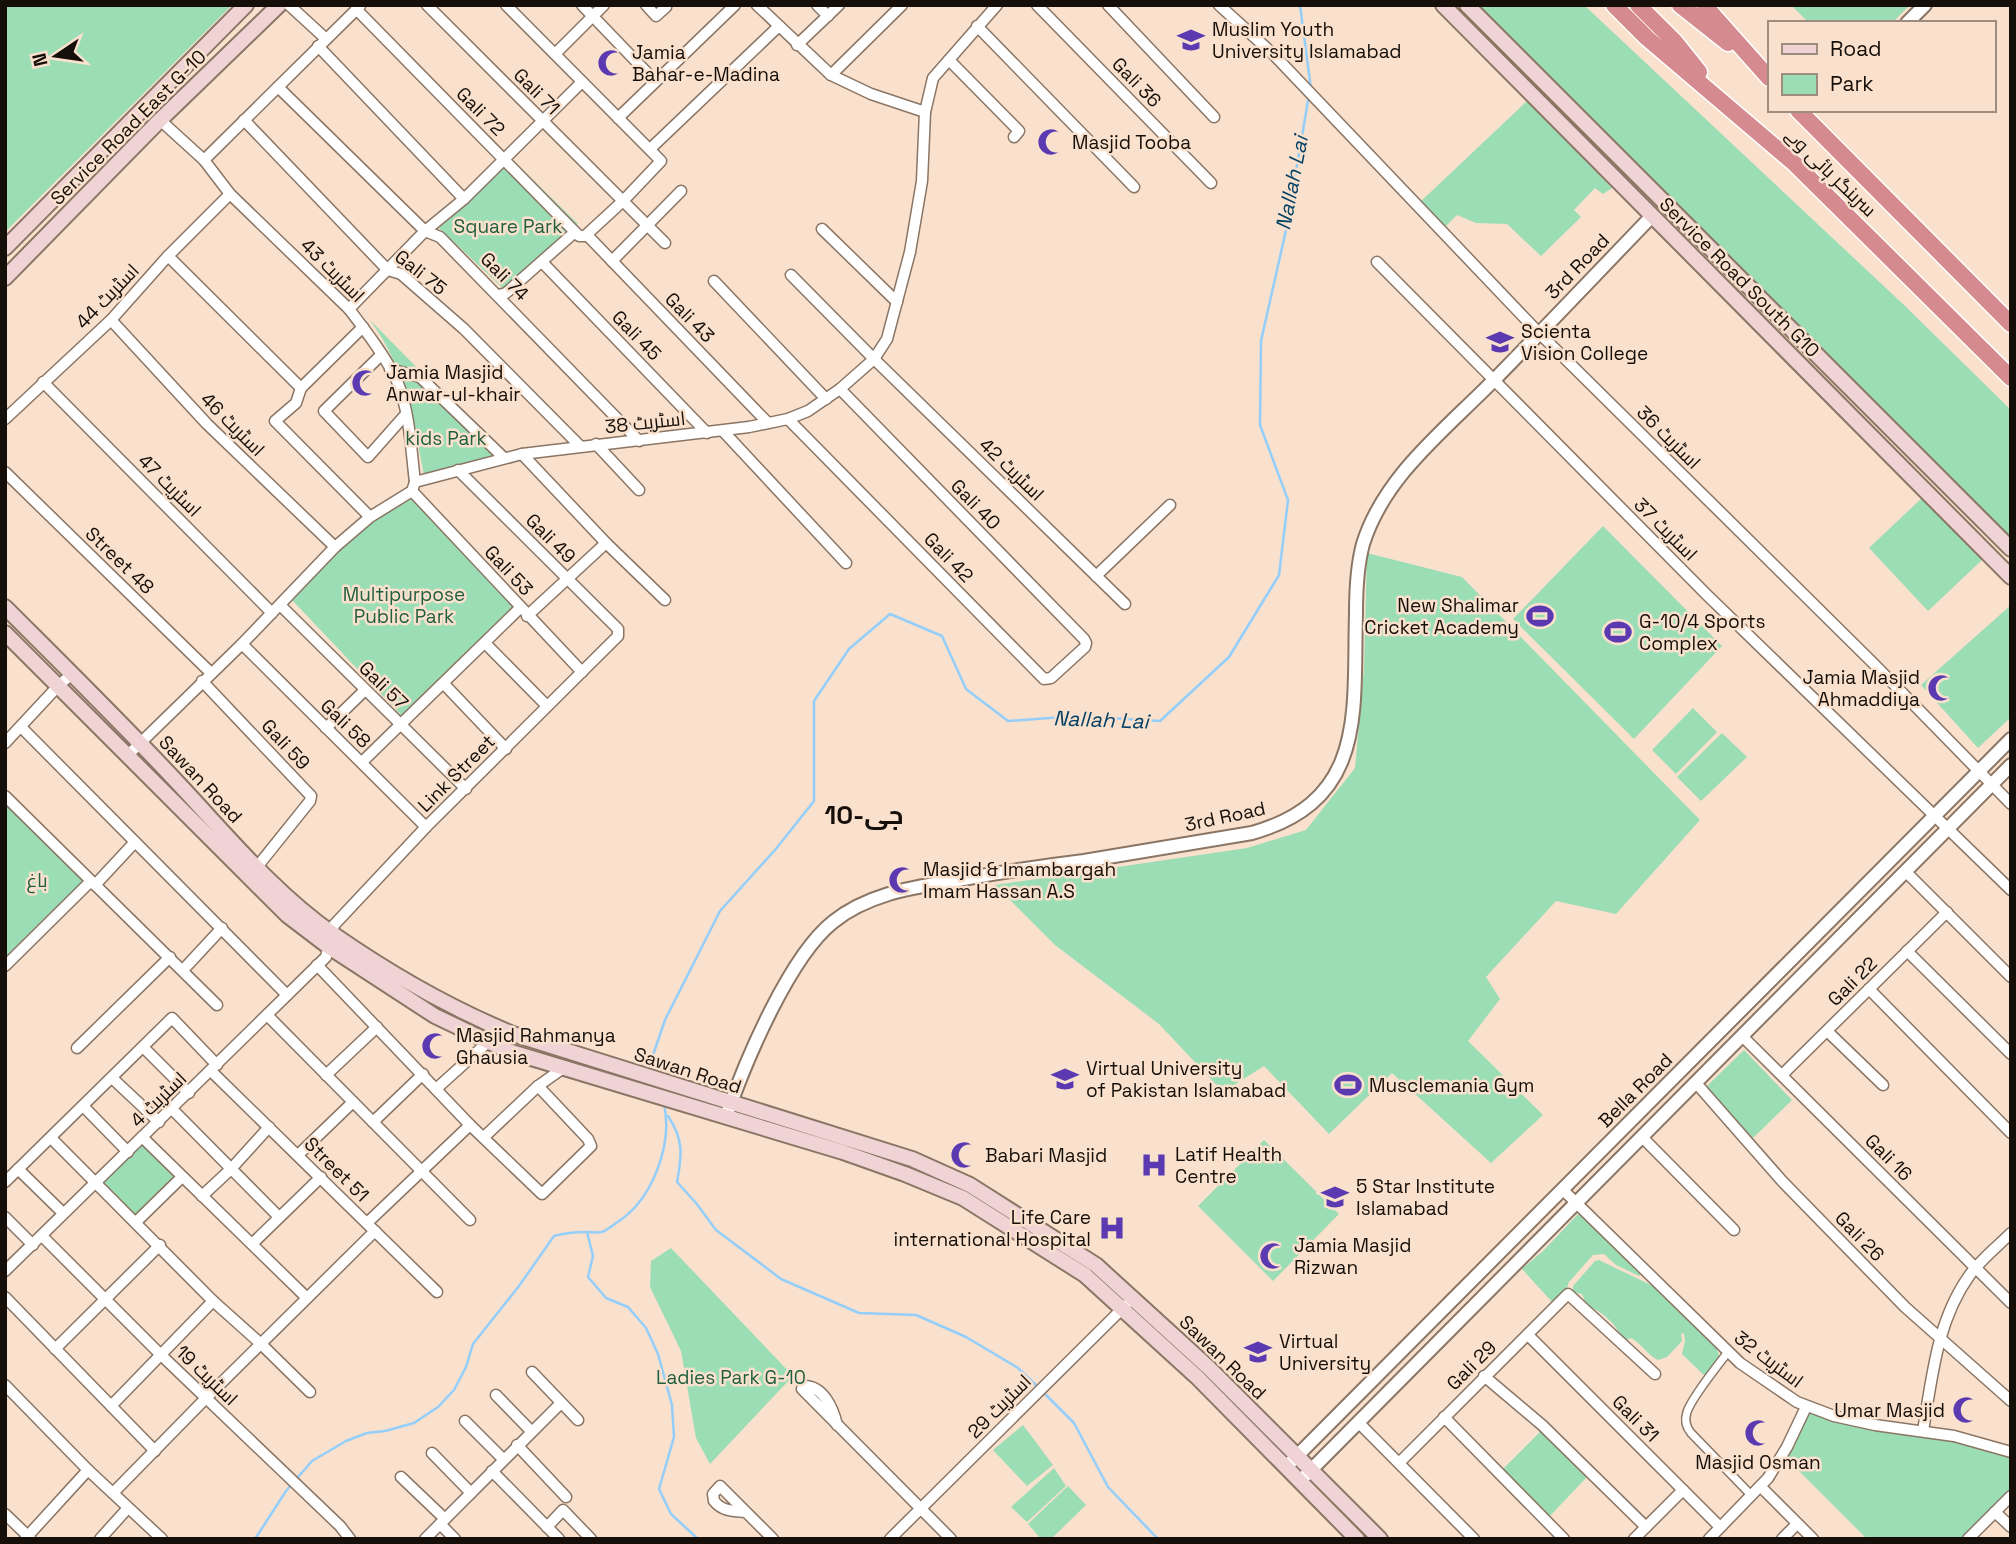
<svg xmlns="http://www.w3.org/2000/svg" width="2016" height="1544" font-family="'Space Grotesk',Cairo,sans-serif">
	<rect width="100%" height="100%" fill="#f9e1cd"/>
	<!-- green -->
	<g fill="#9bddb5">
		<polygon points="5,5 232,5 5,232"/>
		<polygon points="1474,5 1584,5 1904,305 2011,410 2011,539"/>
		<polygon points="1791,5 1910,5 1892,23 1809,23"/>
		<polygon points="1527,101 1612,188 1603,194 1595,188 1574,210 1581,217 1541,256 1507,224 1476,223 1457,215 1442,230 1418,204"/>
		<polygon points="510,157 578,224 508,293 439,228"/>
		<path d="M370,320l132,134 -47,12 -30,14c-11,-57 -20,-113 -55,-160z"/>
		<polygon points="1923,497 1982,560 1928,611 1869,548"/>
		<path d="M411,498l103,109 -112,109 -110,-116c32,-35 74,-85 119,-102z"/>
		<polygon points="1603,526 1722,646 1634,739 1513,619"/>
		<polygon points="1367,553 1462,577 1700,820 1616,914 1556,901 1486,977 1500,999 1468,1041 1543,1115 1491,1163 1392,1073 1329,1134 1264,1066 1223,1092 1159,1024 1055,945 995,885 1247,848 1306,830 1355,768 1364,669"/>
		<polygon points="2011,605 2011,717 1978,748 1921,685"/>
		<polygon points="1693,708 1717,732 1676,774 1652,750"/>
		<polygon points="1722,733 1747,757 1701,801 1677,777"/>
		<polygon points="5,802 86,880 5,960"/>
		<polygon points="1744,1050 1792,1100 1753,1138 1705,1088"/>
		<polygon points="143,1140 177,1177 136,1220 99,1182"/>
		<polygon points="1264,1140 1339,1214 1273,1281 1198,1206"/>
		<polygon points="1581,1211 1643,1272 1639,1276 1616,1265 1604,1254 1593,1255 1569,1282 1565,1292 1554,1304 1522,1269 1543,1251"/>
		<polygon points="671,1248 793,1376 710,1464 696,1438 681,1351 650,1287 651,1261"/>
		<path d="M1599,1260l58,28 59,59 4,11 -11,22 -27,-26 3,-13 -1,-7 -3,-1 1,8 -15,16 -9,3c-11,-5 -18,-19 -28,-22l-4,3 -6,-3c-1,-13 -20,-28 -33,-32l-5,-12 -9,-2v-6l22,-25z"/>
		<polygon points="1806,1407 2011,1452 2011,1496 1968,1539 1867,1539 1783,1455"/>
		<polygon points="1023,1425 1053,1465 1027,1486 993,1450"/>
		<polygon points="1543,1429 1588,1476 1547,1519 1501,1471"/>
		<polygon points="1054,1468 1066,1486 1027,1522 1011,1507"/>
		<polygon points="1068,1486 1086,1505 1051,1539 1041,1539 1028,1524"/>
	</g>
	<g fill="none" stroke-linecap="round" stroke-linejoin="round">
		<!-- stream -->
		<g stroke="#94cefa" stroke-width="2.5">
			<polyline points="1300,5 1311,89"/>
			<polyline points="657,1074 653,1055 665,1020 720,911 775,850 814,801 814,701 849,649 890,614 942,636 966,689 1008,721 1077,716 1160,721 1229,657 1279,575 1288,500 1260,425 1261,341 1286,230 1309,95"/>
			<path d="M668,1116c16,24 14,39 9,66l19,21 20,27 65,49 78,34 57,2 50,22 52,31 20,19"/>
			<polyline points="587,1232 593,1256 588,1277 606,1298 628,1307 646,1328 658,1354 672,1405 674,1437 659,1489 671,1514 698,1539"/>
			<polyline points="1042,1391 1074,1423 1108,1487 1158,1539"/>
			<path d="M255,1539l31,-48 26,-30 34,-20 21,-8 18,-2 29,-8 24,-16 16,-17 12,-23 7,-23 46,-58 35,-50c11,-3 21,-4 32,-4 5,0 12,1 16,0 5,-2 10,-6 14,-9 36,-22 57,-78 48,-119"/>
		</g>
		<defs>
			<path id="pedestrian" d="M1728,1352c-10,13 -36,45 -41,60 -3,9 -1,15 4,21l61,63"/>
			<g id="minor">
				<polyline points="289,5 325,38"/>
				<polyline points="427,5 665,243"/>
				<polyline points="582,5 655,81"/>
				<polyline points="646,5 656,16 666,7 665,5"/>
				<polyline points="757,5 831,75 871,94 925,112"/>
				<polyline points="817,5 828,16"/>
				<polyline points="1037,5 1211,183"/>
				<polyline points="1108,5 1214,117"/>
				<polyline points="1219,5 1273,54 1538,332 1874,664 2011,804"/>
				<polyline points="356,9 579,236 585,236 623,201 661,161 506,5"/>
				<polyline points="977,26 1134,187"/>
				<polyline points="797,45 839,5"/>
				<polyline points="318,46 464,199"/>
				<polyline points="555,54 604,5"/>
				<polyline points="949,60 1019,131 1014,137"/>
				<polyline points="831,75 902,5"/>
				<polyline points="278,87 425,231 440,237 639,441"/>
				<polyline points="618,118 735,5"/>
				<path d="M160,120l44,40 26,34 119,115c16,21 37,48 48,72 13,31 14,69 18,101"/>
				<polyline points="244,120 382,264 388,270 401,274 464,329 580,446"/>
				<polyline points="650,149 779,26"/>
				<polyline points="204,160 360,6"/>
				<polyline points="822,229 897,302"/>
				<polyline points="587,235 768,423"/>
				<polyline points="168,256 301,388"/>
				<polyline points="612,261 681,191"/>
				<polyline points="542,262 707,433"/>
				<polyline points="1377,262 1707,595 2011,890"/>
				<polyline points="791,275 874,359 1125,604"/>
				<polyline points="714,281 826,399"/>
				<polyline points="499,295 506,293 575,232"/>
				<polyline points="349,309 425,231 464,199 582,82"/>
				<polyline points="111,320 207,424 335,547"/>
				<polyline points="363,327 301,388 296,403 275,421 370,517"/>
				<polyline points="381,355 324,411 368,457 406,414"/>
				<polyline points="390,369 420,377 504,458"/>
				<polyline points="43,382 272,613"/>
				<polyline points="5,419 111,320 168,256 230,194"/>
				<polyline points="788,419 1044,679 1051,678 1085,647 1086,643 1084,639 840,389"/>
				<polyline points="723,431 846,563"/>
				<polyline points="596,444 639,490"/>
				<polyline points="522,454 606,543 665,600"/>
				<polyline points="5,472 211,673"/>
				<polyline points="412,491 582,672"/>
				<polyline points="1096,576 1170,505"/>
				<polyline points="280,605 466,789"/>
				<polyline points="527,616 606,543"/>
				<polyline points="485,643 547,706"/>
				<polyline points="242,644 426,827"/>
				<polyline points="202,681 311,796 310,801 257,867"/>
				<polyline points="444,684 506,749"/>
				<polyline points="21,727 287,995"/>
				<polyline points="326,728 364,691"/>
				<polyline points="5,743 59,685 72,674"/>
				<polyline points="128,755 242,644 335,547 370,517 412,491 415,482 522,454 749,427 788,419 808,411 840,389 874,359 887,339 910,252 922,181 925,112 933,78 997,5"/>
				<polyline points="362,762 520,608"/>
				<polyline points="5,796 217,1005"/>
				<polyline points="1905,871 2011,977"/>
				<polyline points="95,885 135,842"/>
				<polyline points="1907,951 2011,1054"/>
				<polyline points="317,965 470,1125 542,1194 591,1146 588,1139 538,1086"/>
				<polyline points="5,966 91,881"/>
				<polyline points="183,970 222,928"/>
				<polyline points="1869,989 2011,1133"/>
				<polyline points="267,1015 470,1220"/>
				<polyline points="1827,1031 1883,1085"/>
				<polyline points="1742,1036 2011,1303"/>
				<polyline points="143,1047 189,1093"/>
				<polyline points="77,1048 170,957"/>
				<polyline points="211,1071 437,1292"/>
				<polyline points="326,1075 377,1027"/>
				<polyline points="1782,1075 1947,912"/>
				<polyline points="112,1078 159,1122"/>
				<polyline points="1696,1083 1782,1181 1905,1307 2011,1401"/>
				<polyline points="436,1089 488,1042"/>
				<polyline points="83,1106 128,1152"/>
				<polyline points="172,1109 279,1217"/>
				<polyline points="373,1122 423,1074"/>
				<polyline points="142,1137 307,1298"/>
				<polyline points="484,1137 538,1086 562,1069"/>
				<polyline points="1642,1137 1734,1230"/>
				<polyline points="51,1138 213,1301 260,1343 310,1392"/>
				<polyline points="298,1155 353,1102"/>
				<polyline points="18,1169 63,1213"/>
				<polyline points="5,1182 172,1018 217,1065"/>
				<polyline points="1562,1189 1740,1363 1797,1402 1834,1416 1875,1425 1954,1436 2011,1452"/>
				<polyline points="202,1196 231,1169 269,1127"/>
				<polyline points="5,1217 33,1245"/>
				<polyline points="136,1222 182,1177"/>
				<polyline points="367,1223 470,1125"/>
				<polyline points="42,1236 160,1354 340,1526 350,1539"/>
				<polyline points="252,1244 321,1177"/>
				<polyline points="5,1271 326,957 334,925 426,827 618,636 618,629 458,470"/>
				<polyline points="5,1297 155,1451"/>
				<polyline points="1528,1335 1720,1527"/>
				<polyline points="55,1349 160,1245"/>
				<polyline points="532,1372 578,1420"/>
				<polyline points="1484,1376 1542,1425 1646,1527"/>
				<polyline points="5,1385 88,1470 162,1539"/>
				<polyline points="496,1395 531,1431"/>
				<polyline points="111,1406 213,1301"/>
				<polyline points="1444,1417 1564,1539"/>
				<polyline points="465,1421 503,1459"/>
				<polyline points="1358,1422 1474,1539"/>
				<path d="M837,1425c-4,-17 -14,-40 -34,-39l-1,3 149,150"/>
				<path d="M1923,1431c9,-54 14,-110 46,-155 11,-16 28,-29 42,-43"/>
				<polyline points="517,1445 566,1497"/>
				<polyline points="432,1453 471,1493"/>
				<polyline points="1399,1463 1568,1294 1655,1374"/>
				<polyline points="492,1471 559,1539"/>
				<polyline points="401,1477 445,1519"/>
				<polyline points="1761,1487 1813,1539"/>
				<polyline points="113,1493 206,1398 375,1231"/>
				<path d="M745,1512c-13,-1 -23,-1 -31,-11l-1,-7 7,-8 53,53"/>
				<polyline points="1995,1512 2011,1527"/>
				<polyline points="5,1514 30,1538"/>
				<polyline points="440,1524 455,1539"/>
				<polyline points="547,1527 563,1510 591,1539"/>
				<polyline points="25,1539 88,1470"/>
				<polyline points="100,1539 128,1508"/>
				<polyline points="425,1539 561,1403"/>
				<polyline points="890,1539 1126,1305"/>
				<polyline points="1634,1539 1683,1490"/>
				<polyline points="1709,1539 1768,1478 1787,1447 1806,1407"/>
				<polyline points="1782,1539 1797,1524"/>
				<polyline points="1968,1539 2011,1496"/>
			</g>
			<g id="tertiary">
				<polyline points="1907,23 1925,5"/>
				<path d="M728,1111c19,-53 62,-155 105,-189 37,-30 85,-35 130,-43 40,-7 80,-13 121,-18 56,-9 112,-19 168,-28 116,-33 101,-122 104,-220 0,-23 1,-47 7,-69 21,-68 83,-115 131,-164 53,-54 105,-109 158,-164"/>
				<polyline points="1286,1467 2011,739"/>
				<polyline points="1300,1481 2011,765"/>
			</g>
			<g id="secondary">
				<polyline points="1443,5 2011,577"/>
				<polyline points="1467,5 2011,549"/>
				<polyline points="5,248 246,5"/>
				<polyline points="5,278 160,120 279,5"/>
				<path d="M5,607c58,58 116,115 172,175 49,52 96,110 156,152 56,39 117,74 180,100l399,125 58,26 126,80 113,103 171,171"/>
				<polyline points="5,633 287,915 329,947 435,1016 508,1051 843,1152 905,1174 963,1198 1085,1275 1197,1377 1357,1539"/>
			</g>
			<g id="trunk">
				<polyline points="1614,5 1647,38 1795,164 2011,378"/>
				<polyline points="1638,5 1675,42 1699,72"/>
				<polyline points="1680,5 1728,43"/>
				<polyline points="1704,5 1769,78"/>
				<polyline points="1798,110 2011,324"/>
			</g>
		</defs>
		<!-- pedestrian casing -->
		<use href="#pedestrian" stroke="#8b7564" stroke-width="10"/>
		<!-- minor casing -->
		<use href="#minor" stroke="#8b7564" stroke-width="13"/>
		<!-- tertiary casing -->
		<use href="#tertiary" stroke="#8b7564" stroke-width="16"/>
		<!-- secondary casing -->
		<use href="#secondary" stroke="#8b7564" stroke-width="18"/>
		<!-- trunk casing -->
		<use href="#trunk" stroke="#fff" stroke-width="19"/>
		<!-- pedestrian -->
		<use href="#pedestrian" stroke="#fff" stroke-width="7"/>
		<!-- minor -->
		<use href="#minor" stroke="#fff" stroke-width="10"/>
		<!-- tertiary -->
		<use href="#tertiary" stroke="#fff" stroke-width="12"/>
		<!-- secondary -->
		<use href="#secondary" stroke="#efd3d5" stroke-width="14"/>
		<!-- trunk -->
		<use href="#trunk" stroke="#d48a8e" stroke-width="16"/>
	</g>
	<!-- icons -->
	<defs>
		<symbol id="university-bare" viewBox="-9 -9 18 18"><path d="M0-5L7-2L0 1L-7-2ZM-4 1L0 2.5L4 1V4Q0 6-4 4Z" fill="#5a39b1" stroke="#f9e1cd" stroke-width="2.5" paint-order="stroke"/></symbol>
		<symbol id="mosque-bare" viewBox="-9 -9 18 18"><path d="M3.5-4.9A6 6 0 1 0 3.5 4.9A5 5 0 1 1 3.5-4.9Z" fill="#5a39b1" stroke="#f9e1cd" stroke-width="2.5" paint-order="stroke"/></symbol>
		<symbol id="stadium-bare" viewBox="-9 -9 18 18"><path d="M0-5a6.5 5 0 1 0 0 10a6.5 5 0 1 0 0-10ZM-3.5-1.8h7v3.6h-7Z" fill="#5a39b1" stroke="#f9e1cd" stroke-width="2.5" paint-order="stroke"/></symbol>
		<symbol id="hospital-bare" viewBox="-9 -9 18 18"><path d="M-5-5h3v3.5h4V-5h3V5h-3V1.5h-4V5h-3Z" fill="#5a39b1" stroke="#f9e1cd" stroke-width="2.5" paint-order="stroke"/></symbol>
	</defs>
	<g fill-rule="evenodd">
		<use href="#university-bare" x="1172" y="21" width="38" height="38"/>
		<use href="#mosque-bare" x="592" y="44" width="38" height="38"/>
		<use href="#mosque-bare" x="1032" y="123" width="38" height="38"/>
		<use href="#university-bare" x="1481" y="323" width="38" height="38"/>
		<use href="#mosque-bare" x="346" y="364" width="38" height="38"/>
		<use href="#stadium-bare" x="1521" y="597" width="38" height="38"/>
		<use href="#stadium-bare" x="1599" y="613" width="38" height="38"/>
		<use href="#mosque-bare" x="1922" y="669" width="38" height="38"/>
		<use href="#mosque-bare" x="883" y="861" width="38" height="38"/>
		<use href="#mosque-bare" x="416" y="1027" width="38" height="38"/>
		<use href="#university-bare" x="1046" y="1060" width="38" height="38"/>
		<use href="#stadium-bare" x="1329" y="1066" width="38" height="38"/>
		<use href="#mosque-bare" x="945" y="1136" width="38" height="38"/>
		<use href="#hospital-bare" x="1135" y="1146" width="38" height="38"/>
		<use href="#university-bare" x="1316" y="1178" width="38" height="38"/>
		<use href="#hospital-bare" x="1093" y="1209" width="38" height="38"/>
		<use href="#mosque-bare" x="1254" y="1237" width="38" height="38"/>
		<use href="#university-bare" x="1239" y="1333" width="38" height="38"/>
		<use href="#mosque-bare" x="1947" y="1391" width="38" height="38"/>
		<use href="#mosque-bare" x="1739" y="1414" width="38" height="38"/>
	</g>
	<g text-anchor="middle" stroke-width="5" stroke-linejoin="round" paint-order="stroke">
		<!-- poi labels -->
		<g font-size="19" fill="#160e08" stroke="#f9e1cd" text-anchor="start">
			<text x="1212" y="36">Muslim Youth<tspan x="1212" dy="22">University Islamabad</tspan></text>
			<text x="632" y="59">Jamia<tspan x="632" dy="22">Bahar-e-Madina</tspan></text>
			<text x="1072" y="149">Masjid Tooba</text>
			<text x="1521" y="338">Scienta<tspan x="1521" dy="22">Vision College</tspan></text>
			<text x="386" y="379">Jamia Masjid<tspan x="386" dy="22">Anwar-ul-khair</tspan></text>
			<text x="1519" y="612" text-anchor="end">New Shalimar<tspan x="1519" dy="22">Cricket Academy</tspan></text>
			<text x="1639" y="628">G-10/4 Sports<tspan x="1639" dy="22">Complex</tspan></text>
			<text x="1920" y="684" text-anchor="end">Jamia Masjid<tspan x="1920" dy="22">Ahmaddiya</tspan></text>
			<text x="923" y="876">Masjid &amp; Imambargah<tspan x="923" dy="22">Imam Hassan A.S</tspan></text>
			<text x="456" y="1042">Masjid Rahmanya<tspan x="456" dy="22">Ghausia</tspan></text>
			<text x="1086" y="1075">Virtual University<tspan x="1086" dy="22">of Pakistan Islamabad</tspan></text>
			<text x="1369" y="1092">Musclemania Gym</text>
			<text x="1175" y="1161">Latif Health<tspan x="1175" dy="22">Centre</tspan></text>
			<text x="985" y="1162">Babari Masjid</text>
			<text x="1356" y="1193">5 Star Institute<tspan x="1356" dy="22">Islamabad</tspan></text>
			<text x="1091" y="1224" text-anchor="end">Life Care<tspan x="1091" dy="22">international Hospital</tspan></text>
			<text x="1294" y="1252">Jamia Masjid<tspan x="1294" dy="22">Rizwan</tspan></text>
			<text x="1279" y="1348">Virtual<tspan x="1279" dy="22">University</tspan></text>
			<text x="1945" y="1417" text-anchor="end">Umar Masjid</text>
			<text x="1758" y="1469" text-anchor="middle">Masjid Osman</text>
		</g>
		<!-- street labels -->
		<g font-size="19" fill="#160e08" stroke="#f9e1cd">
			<text transform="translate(1137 82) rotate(46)" y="7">Gali 36</text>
			<text transform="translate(537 91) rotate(45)" y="7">Gali 71</text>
			<text transform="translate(481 111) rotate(45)" y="7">Gali 72</text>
			<text transform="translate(128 127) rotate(-45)" y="7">Service Road East G-10</text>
			<text transform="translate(1831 172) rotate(44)" y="7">سرینگر ہائی وے</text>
			<text transform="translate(1577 266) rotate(-46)" y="7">3rd Road</text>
			<text transform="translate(333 270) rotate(45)" y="7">اسٹریٹ 43</text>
			<text transform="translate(421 272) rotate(38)" y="7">Gali 75</text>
			<text transform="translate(505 276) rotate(45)" y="7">Gali 74</text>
			<text transform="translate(1740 277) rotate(45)" y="7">Service Road South G10</text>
			<text transform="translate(107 296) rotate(-46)" y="7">اسٹریٹ 44</text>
			<text transform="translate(690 317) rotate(46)" y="7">Gali 43</text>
			<text transform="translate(637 335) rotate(46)" y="7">Gali 45</text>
			<text transform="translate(645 422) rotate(-6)" y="7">اسٹریٹ 38</text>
			<text transform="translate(233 424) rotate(45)" y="7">اسٹریٹ 46</text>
			<text transform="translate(1669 437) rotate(45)" y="7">اسٹریٹ 36</text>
			<text transform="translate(1012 469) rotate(44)" y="7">اسٹریٹ 42</text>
			<text transform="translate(170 485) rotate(45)" y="7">اسٹریٹ 47</text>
			<text transform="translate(976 504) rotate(46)" y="7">Gali 40</text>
			<text transform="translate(1666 529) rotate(45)" y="7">اسٹریٹ 37</text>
			<text transform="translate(551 538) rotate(45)" y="7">Gali 49</text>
			<text transform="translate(949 557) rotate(46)" y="7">Gali 42</text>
			<text transform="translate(120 560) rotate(44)" y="7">Street 48</text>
			<text transform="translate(509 570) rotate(47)" y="7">Gali 53</text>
			<text transform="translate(384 685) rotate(44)" y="7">Gali 57</text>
			<text transform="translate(346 723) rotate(44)" y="7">Gali 58</text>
			<text transform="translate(286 744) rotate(47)" y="7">Gali 59</text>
			<text transform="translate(456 773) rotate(-45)" y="7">Link Street</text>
			<text transform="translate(201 779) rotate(47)" y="7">Sawan Road</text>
			<text transform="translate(1225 816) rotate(-12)" y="7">3rd Road</text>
			<text transform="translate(1852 981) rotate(-45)" y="7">Gali 22</text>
			<text transform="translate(688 1070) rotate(18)" y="7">Sawan Road</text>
			<text transform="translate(1635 1090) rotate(-45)" y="7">Bella Road</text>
			<text transform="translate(158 1099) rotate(-44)" y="7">اسٹریٹ 4</text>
			<text transform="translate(1889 1157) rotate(45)" y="7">Gali 16</text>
			<text transform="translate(337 1169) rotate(45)" y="7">Street 51</text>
			<text transform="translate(1860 1236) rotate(46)" y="7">Gali 26</text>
			<text transform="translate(1223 1357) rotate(44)" y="7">Sawan Road</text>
			<text transform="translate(1769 1359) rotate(37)" y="7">اسٹریٹ 32</text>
			<text transform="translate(1471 1365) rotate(-45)" y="7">Gali 29</text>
			<text transform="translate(207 1375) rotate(44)" y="7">اسٹریٹ 19</text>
			<text transform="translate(999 1406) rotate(-45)" y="7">اسٹریٹ 29</text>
			<text transform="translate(1636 1418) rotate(45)" y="7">Gali 31</text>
		</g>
		<!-- park labels -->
		<g font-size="19" fill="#205e3e" stroke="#f9e1cd">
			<text x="508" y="233">Square Park</text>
			<text x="446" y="445">kids Park</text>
			<text x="404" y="601">Multipurpose<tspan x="404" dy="22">Public Park</tspan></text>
			<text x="37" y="887">باغ</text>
			<text x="731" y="1384">Ladies Park G-10</text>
		</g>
		<!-- water labels -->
		<g font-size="21" font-style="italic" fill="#044165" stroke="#f9e1cd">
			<text transform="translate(1292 183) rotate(-79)" y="7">Nallah Lai</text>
			<text transform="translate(1101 720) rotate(2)" y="7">Nallah Lai</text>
		</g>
		<!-- district labels -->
		<g font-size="26" font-weight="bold" fill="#160e08" stroke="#f9e1cd">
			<text x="864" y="824">جی-10</text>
		</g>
	</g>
	<!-- border -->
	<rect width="2016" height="1544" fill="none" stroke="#160e08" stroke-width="14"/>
	<!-- legend -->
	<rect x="1768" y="21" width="228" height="91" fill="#f9e1cd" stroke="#9e8d7e" stroke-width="2"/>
	<rect x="1782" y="44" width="35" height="10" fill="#efd3d5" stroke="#9e8d7e" stroke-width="2"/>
	<text x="1830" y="56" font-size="21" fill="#160e08">Road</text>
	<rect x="1782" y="74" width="35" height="21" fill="#9bddb5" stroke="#9e8d7e" stroke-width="2"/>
	<text x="1830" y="91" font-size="21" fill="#160e08">Park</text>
	<!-- north arrow -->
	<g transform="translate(56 56) rotate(257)" stroke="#f9e1cd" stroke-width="5" paint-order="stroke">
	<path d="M0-5L12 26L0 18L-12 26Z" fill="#160e08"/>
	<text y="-10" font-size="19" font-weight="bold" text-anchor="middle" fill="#160e08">N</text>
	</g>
</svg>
